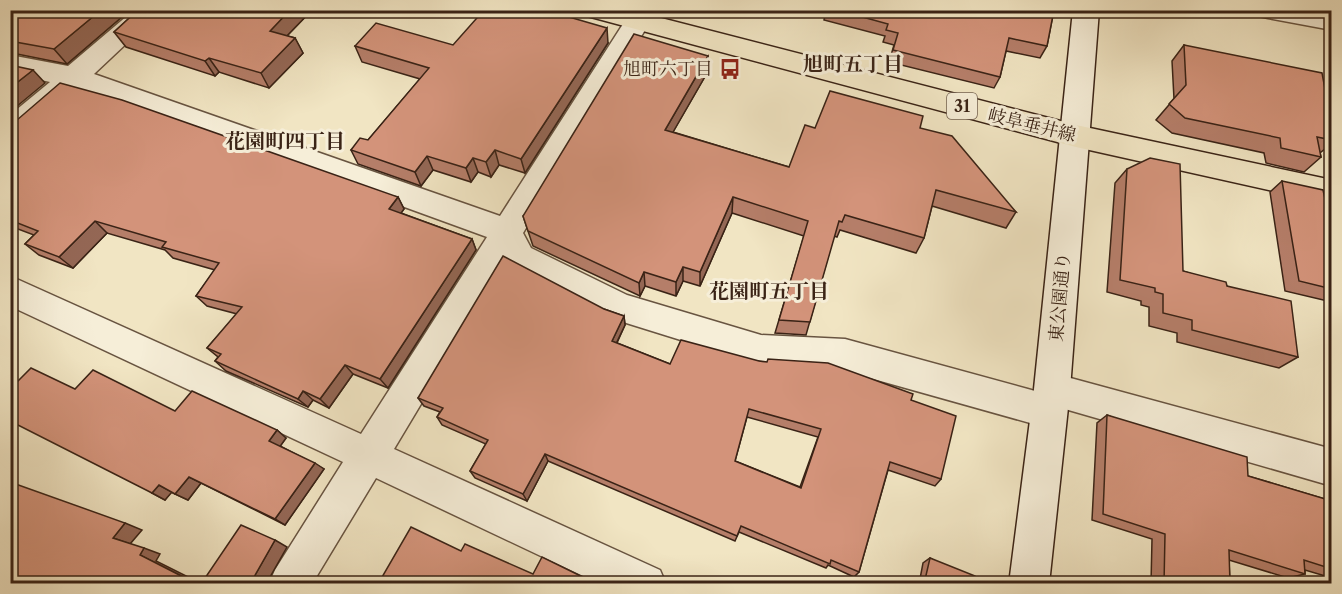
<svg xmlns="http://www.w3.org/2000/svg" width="1342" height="594" font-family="'Libre Caslon Text','Noto Serif JP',serif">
	<rect width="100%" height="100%" fill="#f1e5c3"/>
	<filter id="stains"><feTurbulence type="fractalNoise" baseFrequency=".00333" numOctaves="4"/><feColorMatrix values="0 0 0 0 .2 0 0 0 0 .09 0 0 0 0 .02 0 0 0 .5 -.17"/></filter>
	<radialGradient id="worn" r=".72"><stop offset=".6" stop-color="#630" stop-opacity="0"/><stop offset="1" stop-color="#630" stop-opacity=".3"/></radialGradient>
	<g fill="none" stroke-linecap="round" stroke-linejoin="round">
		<defs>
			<g id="street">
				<polygon points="134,10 162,10 94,74 500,216 632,10 657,10 523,233 531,248 627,295 761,335 845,339 1035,391 1039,377 1052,373 1332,449 1332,486 1065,409 1061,423 1048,428 845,371 761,365 607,317 509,266 506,262 394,449 660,570 666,584 600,584 376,478 312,584 269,584 275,570 343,462 10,306 10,276 361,434 487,237 77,88 20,139 10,142 10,115 50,82 10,73 10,55 68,66"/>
				<polygon points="1256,10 1316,10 1332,13 1332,30 1268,18 1259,16"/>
			</g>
			<polygon id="secondary" points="1073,10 1099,10 1070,389 1049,584 1009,584 1034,389"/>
			<polygon id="primary" points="584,10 630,10 1076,125 1332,180 1332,204 1076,147 587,16"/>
		</defs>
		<!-- street casing -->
		<use href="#street" stroke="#685441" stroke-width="3"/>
		<!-- secondary casing -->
		<use href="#secondary" stroke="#3a2316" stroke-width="3"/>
		<!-- primary casing -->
		<use href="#primary" stroke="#3a2316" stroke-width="3"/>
		<!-- street -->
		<use href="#street" fill="#f6eed8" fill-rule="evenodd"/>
		<!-- secondary -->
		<use href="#secondary" fill="#f6eed8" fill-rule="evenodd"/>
		<!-- primary -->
		<use href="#primary" fill="#f1e5c3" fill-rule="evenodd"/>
	</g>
	<!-- wall -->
	<g fill="#b57e69" stroke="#3a2316" stroke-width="1.5" fill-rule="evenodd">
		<polygon points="27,10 130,10 67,64 12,53 10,52 10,24"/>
		<polygon points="138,10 312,10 287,36 295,38 303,53 269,88 219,72 215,76 126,47 114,32"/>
		<polygon points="716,10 742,10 739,16"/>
		<polygon points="826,10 1054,10 1047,46 1040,58 1006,51 1000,77 994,88 889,62 894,45 883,42 885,36 824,20"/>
		<polygon points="608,43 525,173 499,165 491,177 478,172 471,182 433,170 421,186 358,164 351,150 368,140 420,79 362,62 355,46"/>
		<polygon points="1184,45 1332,126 1332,143 1320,153 1321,157 1304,172 1266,163 1264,153 1172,133 1156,120 1174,99 1172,61"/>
		<polygon points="708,56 707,73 673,132 789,167 815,128 920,128 1016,212 1006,228 932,206 924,238 916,253 840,230 837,237 834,236 806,335 775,333 804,236 732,213 700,286 683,281 676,296 645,286 640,296 533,246 523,216"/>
		<polygon points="10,126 398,197 404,209 401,213 472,239 476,250 388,388 353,374 329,408 313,400 308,407 226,371 215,361 218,357 207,348 237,314 207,306 196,296 215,270 173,258 165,250 107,233 73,268 39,255 25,244 34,235 10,226"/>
		<polygon points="1127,169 1183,271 1227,286 1298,357 1279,368 1177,342 1177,333 1149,326 1149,307 1141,305 1141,301 1107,292 1115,183"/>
		<polygon points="1282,181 1332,230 1332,302 1285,291 1270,192"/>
		<path d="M604,309l20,7 1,9 -8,18 53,21 89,-3 152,39 30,79 -6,7 -47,-16 -29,102 -5,5 -26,-12 -2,3 -87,-36 -4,9 -187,-80 -21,40 -52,-23 -5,-7 16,-27 -44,-19 -5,-8 3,-5 -16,-6 -6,-8zM747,417l71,20 -18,50 -65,-26z"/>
		<polygon points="15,384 75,389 175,411 277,430 286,438 280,446 324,469 285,525 201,483 188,500 171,492 165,500 152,493"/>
		<polygon points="1107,415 1248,476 1332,501 1332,578 1305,570 1305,574 1288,578 1229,560 1230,584 1151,584 1152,539 1092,520 1097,423"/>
		<polygon points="930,558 974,584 919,584 923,563"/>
	</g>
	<!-- shaded-wall -->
	<g fill="#946755" stroke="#3a2316" stroke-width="1.5">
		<polygon points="101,10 130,10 67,64 54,49"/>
		<polygon points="290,10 312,10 278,45 270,31"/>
		<polygon points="607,28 608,43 525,173 521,159"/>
		<polygon points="295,38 303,53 269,88 261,73"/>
		<polygon points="708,56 707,73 665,146 665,130"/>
		<polygon points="209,58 219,72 215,76 205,61"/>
		<polygon points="33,70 45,83 10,112 10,88"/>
		<polygon points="495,150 499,165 491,177 486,162"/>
		<polygon points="427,156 433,170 421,186 415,172"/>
		<polygon points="473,158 478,172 471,182 466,168"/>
		<polygon points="398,197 404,209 396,220 389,209"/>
		<polygon points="733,197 732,213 700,286 700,272"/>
		<polygon points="95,221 107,233 73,268 59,257"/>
		<polygon points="472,239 476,250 388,388 380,379"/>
		<polygon points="683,267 683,281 676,296 676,282"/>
		<polygon points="644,272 645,286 640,296 639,283"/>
		<polygon points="624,316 625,325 613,350 612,341"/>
		<polygon points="345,365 353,374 329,408 320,399"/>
		<polygon points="303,391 313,400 308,407 298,399"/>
		<polygon points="277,430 286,438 279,448 269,441"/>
		<polygon points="545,454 548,461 527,501 523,494"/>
		<polygon points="315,463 324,469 285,525 275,519"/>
		<polygon points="189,477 201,483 188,500 175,494"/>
		<polygon points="159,485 172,492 165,500 152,493"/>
		<polygon points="125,523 142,530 130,544 113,538"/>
		<polygon points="275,540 287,547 266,584 250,584"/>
		<polygon points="144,548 160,554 156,561 202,584 197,584 140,555"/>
	</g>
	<!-- building -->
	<g fill="#d3937a" stroke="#3a2316" stroke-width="1.5" fill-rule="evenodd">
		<polygon points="27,10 101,10 54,49 10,41 10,24"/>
		<polygon points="138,10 290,10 270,31 295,38 261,73 209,58 205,61 114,32"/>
		<polygon points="484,10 545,10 607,28 521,159 495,150 486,162 473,158 466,168 427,156 415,172 351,150 360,138 368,140 429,68 355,46 376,23 453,45"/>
		<polygon points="837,10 1054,10 1047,46 1009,38 1000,77 893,50 898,33 886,30 888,24"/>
		<polygon points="634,34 708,56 665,130 789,167 805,125 815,128 830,91 923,116 920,128 952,136 1016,212 936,190 924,238 845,215 842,222 839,221 810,322 779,320 808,221 733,197 700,272 683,267 676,282 644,272 639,283 528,231 523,216"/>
		<polygon points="1184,45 1322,73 1332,126 1332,140 1317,137 1321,157 1281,148 1280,138 1185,118 1169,104 1186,85"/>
		<polygon points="10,65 33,70 10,88"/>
		<polygon points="60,83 122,100 398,197 389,209 472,239 380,379 345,365 320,399 303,391 298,399 215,361 221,354 207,348 242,307 196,296 219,263 162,247 166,242 95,221 59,257 25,244 38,231 10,220 10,126"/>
		<polygon points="1150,158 1180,164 1183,271 1226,282 1227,286 1291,301 1298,357 1192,330 1192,320 1163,313 1163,294 1155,292 1155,288 1120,280 1127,169"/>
		<polygon points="1282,181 1323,190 1332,230 1332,289 1299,281"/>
		<path d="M503,256l101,53 20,7 -12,25 58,23 11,-24 78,21 8,1 1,-3 60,4 85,31 -2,6 45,16 -15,63 -51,-17 -31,110 -28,-12 -1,4 -89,-38 -4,10 -192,-82 -22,40 -53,-23 18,-31 -51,-23 6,-9 -25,-10zM749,409l72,20 -20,59 -66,-27z"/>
		<polygon points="31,368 75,389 93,370 175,411 192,391 277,430 269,441 315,463 275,519 189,477 175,494 159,485 152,493 10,421 10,383 15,384"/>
		<polygon points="1107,415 1247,457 1248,476 1332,501 1332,569 1304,560 1305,574 1229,550 1230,584 1164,584 1165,534 1103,514"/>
		<polygon points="10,482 125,523 113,538 144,548 140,555 197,584 10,584"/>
		<polygon points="241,525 275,540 250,584 201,584"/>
		<polygon points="411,527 461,551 465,544 533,574 542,557 591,581 590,584 378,584"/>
		<polygon points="930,558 975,576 974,584 924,584"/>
	</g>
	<!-- icons -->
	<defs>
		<symbol id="bus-bare" viewBox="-9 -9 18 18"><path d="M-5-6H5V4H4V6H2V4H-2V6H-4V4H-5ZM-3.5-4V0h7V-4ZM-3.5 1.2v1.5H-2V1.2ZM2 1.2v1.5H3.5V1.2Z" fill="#8f2418" stroke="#f6eed8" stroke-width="2.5" paint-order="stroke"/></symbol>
	</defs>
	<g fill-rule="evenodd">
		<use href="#bus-bare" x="715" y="54" width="30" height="30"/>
	</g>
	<g text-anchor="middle" stroke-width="6" stroke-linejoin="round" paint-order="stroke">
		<!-- shield labels -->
		<rect fill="#f6eed8" stroke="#726050" stroke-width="1.5" x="947" y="93" width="30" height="26" rx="4.5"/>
		<g font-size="16" font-weight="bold" fill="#3a2316">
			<text x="962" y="112">31</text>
		</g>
		<!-- poi labels -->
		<g font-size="18" fill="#3a2316" stroke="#f6eed8" text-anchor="end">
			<text x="713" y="75">旭町六丁目</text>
		</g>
		<!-- street labels -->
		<g font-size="18" fill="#3a2316" stroke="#f6eed8">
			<text transform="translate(1032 125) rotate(14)" y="6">岐阜垂井線</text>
			<text transform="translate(1060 297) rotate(-85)" y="6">東公園通り</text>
		</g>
		<!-- neighbourhood labels -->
		<g font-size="20" font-weight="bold" fill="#3a2316" stroke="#f6eed8">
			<text x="853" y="71">旭町五丁目</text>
			<text x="285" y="148">花園町四丁目</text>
			<text x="769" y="298">花園町五丁目</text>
		</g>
	</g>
	<!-- margin -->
	<rect width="1342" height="594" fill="none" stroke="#f1e5c3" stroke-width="36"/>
	<rect x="12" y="12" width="1318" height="570" fill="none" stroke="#3a2316" stroke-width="3"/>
	<rect x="18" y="18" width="1306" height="558" fill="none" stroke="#3a2316" stroke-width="1.5"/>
	<rect width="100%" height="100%" filter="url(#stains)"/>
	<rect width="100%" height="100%" fill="url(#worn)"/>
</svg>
